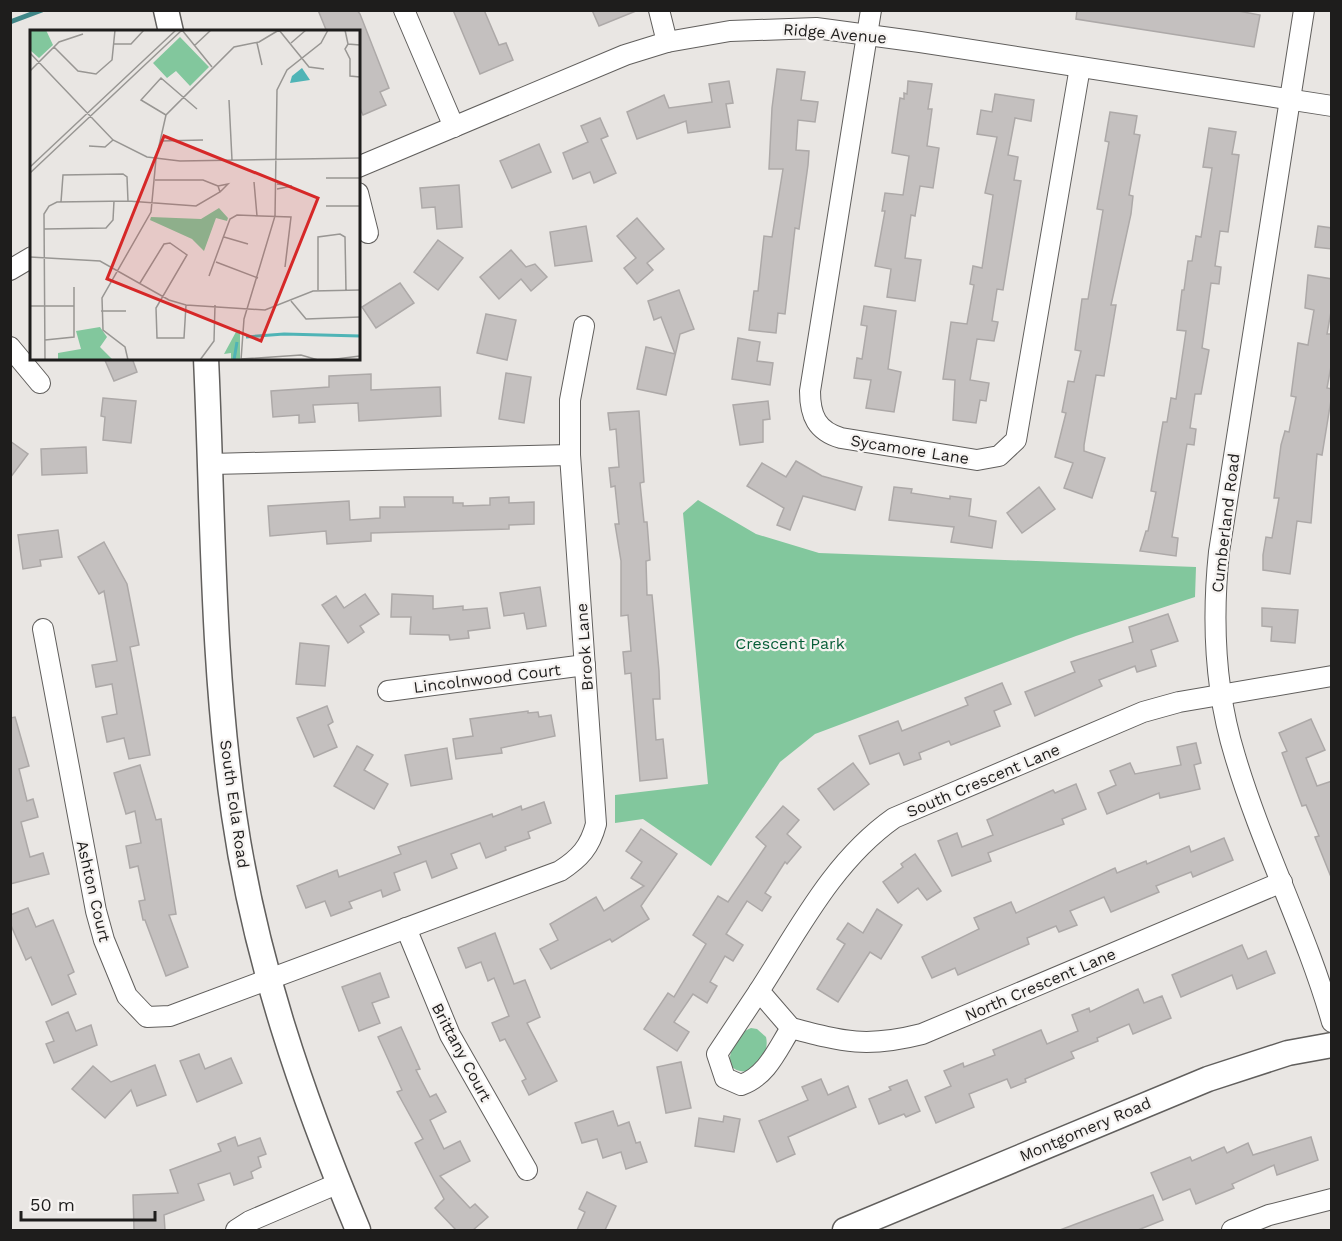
<svg xmlns="http://www.w3.org/2000/svg" width="1342" height="1241" font-family="'Work Sans',sans-serif">
	<rect width="100%" height="100%" fill="#e9e6e3"/>
	<!-- green -->
	<g fill="#82c79d">
		<polygon points="698,500 756,534 819,553 1196,567 1195,597 1076,636 815,734 780,762 711,866 643,819 615,823 615,795 708,784 683,513"/>
		<path d="M751,1028l6,1 9,8c5,20 -18,47 -36,28 -2,-14 7,-32 21,-37z"/>
	</g>
	<g fill="none" stroke-linecap="round" stroke-linejoin="round">
		<!-- stream -->
		<polyline stroke="#408788" stroke-width="5" points="10,22 42,10"/>
	</g>
	<!-- building -->
	<g fill="#c4c0bf" stroke="#ada9a8" stroke-width="1.5">
		<polygon points="318,10 357,10 360,14 389,88 380,92 386,105 363,115 358,104 358,32 327,32"/>
		<polygon points="453,10 484,10 499,45 506,43 513,60 480,74"/>
		<polygon points="592,10 636,10 636,11 599,26"/>
		<polygon points="1077,10 1233,10 1260,15 1254,47 1076,19"/>
		<polygon points="777,69 805,72 801,100 818,102 815,122 798,120 796,150 809,151 808,165 799,229 795,228 785,314 778,313 776,333 749,330 754,291 758,291 764,236 772,237 783,169 769,169 772,108"/>
		<polygon points="729,81 733,103 726,104 730,127 688,133 686,121 637,139 627,112 664,95 669,108 712,102 709,84"/>
		<polygon points="908,81 932,84 928,109 932,109 927,146 939,148 933,188 920,186 915,216 911,215 905,258 921,260 915,301 887,297 891,269 875,266 885,211 882,211 885,193 903,195 909,156 892,153 900,98 904,99 904,93 907,94"/>
		<polygon points="995,94 1034,100 1031,121 1015,118 1008,155 1018,157 1014,180 1021,181 1003,290 997,289 992,321 998,322 994,341 977,339 970,380 989,383 986,401 980,400 976,423 953,420 955,380 943,379 951,322 967,324 974,285 970,284 973,266 982,268 993,195 985,193 997,137 977,134 981,110 992,112"/>
		<polygon points="1110,112 1137,116 1134,134 1140,135 1129,195 1133,196 1131,214 1111,305 1116,305 1104,376 1096,375 1084,445 1084,451 1105,458 1092,498 1064,488 1073,463 1055,457 1066,413 1062,412 1068,381 1074,382 1081,351 1075,350 1082,299 1088,299 1103,210 1097,209 1109,142 1105,141"/>
		<polygon points="600,118 608,136 601,139 616,173 594,183 590,172 573,179 563,153 588,142 581,126"/>
		<polygon points="1209,128 1236,132 1232,154 1239,155 1228,232 1220,231 1215,266 1221,267 1219,284 1211,283 1202,348 1209,350 1201,394 1195,394 1190,428 1196,429 1194,445 1187,444 1172,537 1178,538 1176,556 1140,551 1146,531 1148,531 1156,492 1151,491 1163,422 1167,422 1171,398 1176,399 1186,331 1177,330 1182,290 1184,290 1188,261 1192,261 1196,236 1201,237 1212,168 1203,167"/>
		<polygon points="539,144 551,172 512,188 500,161"/>
		<polygon points="459,185 462,227 437,229 435,207 422,208 420,188"/>
		<polygon points="637,218 664,249 647,263 653,270 637,284 624,268 636,258 617,236"/>
		<polygon points="586,226 592,261 555,266 550,232"/>
		<polygon points="1318,226 1332,228 1332,249 1315,247"/>
		<polygon points="438,240 463,258 438,290 414,272"/>
		<polygon points="511,250 526,267 535,264 547,277 531,291 521,279 499,299 480,277"/>
		<polygon points="1308,275 1332,279 1332,306 1327,334 1332,334 1332,361 1327,388 1332,389 1332,394 1322,455 1317,454 1311,523 1297,521 1290,574 1263,570 1263,555 1266,537 1272,538 1279,498 1274,498 1281,445 1285,431 1289,432 1296,397 1291,396 1298,343 1308,345 1314,310 1305,308"/>
		<polygon points="400,283 414,303 376,328 362,307"/>
		<polygon points="679,290 694,329 680,334 666,395 637,389 646,347 675,354 661,317 654,320 648,301"/>
		<polygon points="864,306 896,311 888,369 901,372 894,412 866,408 871,380 854,378 857,358 862,359 867,326 861,325"/>
		<polygon points="486,314 516,320 507,360 477,353"/>
		<polygon points="738,338 760,342 757,361 773,363 770,385 732,379"/>
		<polygon points="104,358 132,358 137,372 114,381"/>
		<polygon points="506,373 531,377 524,423 499,419"/>
		<polygon points="371,374 371,390 440,387 441,416 359,421 358,403 313,405 315,422 299,423 299,415 273,417 271,391 329,387 329,376"/>
		<polygon points="103,398 136,401 131,443 103,440 105,417 101,416"/>
		<polygon points="768,401 770,419 763,420 763,442 740,445 733,405"/>
		<polygon points="639,411 644,482 640,483 644,522 647,522 650,560 646,561 647,595 652,595 659,671 660,699 653,699 656,740 663,739 667,778 640,781 631,673 625,674 623,652 631,651 628,615 621,616 621,561 615,524 619,524 615,486 611,487 609,468 619,467 616,429 610,430 608,413"/>
		<polygon points="10,441 28,454 10,478"/>
		<polygon points="86,447 87,473 42,475 41,449"/>
		<polygon points="796,461 822,476 862,487 855,510 803,496 790,530 777,525 784,508 747,486 762,463 786,477"/>
		<polygon points="894,487 912,489 911,493 950,499 950,496 971,499 969,516 996,521 992,548 951,542 954,527 889,520"/>
		<polygon points="1039,487 1055,509 1022,533 1007,513"/>
		<polygon points="404,497 453,497 453,503 463,503 463,506 490,505 490,498 509,497 509,503 534,502 534,524 509,525 509,529 371,533 371,541 327,544 326,531 270,536 268,506 349,501 350,520 380,518 380,507 405,507"/>
		<polygon points="58,530 62,557 40,560 41,566 23,569 18,535"/>
		<polygon points="104,542 127,584 139,645 130,647 150,755 129,759 124,738 107,742 102,717 117,714 112,684 96,687 92,665 117,661 104,591 99,594 78,557"/>
		<polygon points="540,587 546,626 527,629 524,613 504,616 500,593"/>
		<polygon points="365,594 379,614 360,626 364,632 348,643 322,605 336,596 344,608"/>
		<polygon points="392,594 433,596 433,609 463,606 463,610 487,608 490,628 468,631 469,638 450,640 449,635 410,634 411,617 391,617"/>
		<polygon points="1262,608 1298,610 1295,643 1271,641 1272,627 1262,626"/>
		<polygon points="1168,614 1178,641 1151,650 1156,666 1137,672 1135,666 1099,680 1102,686 1035,716 1025,692 1075,672 1071,662 1133,642 1129,627"/>
		<polygon points="300,643 329,646 325,686 296,684"/>
		<polygon points="1002,683 1011,704 994,711 1000,726 951,745 949,741 919,753 921,759 904,765 899,753 870,764 859,736 898,721 902,731 968,705 965,698"/>
		<polygon points="327,706 333,722 328,725 337,747 314,757 297,718"/>
		<polygon points="528,711 528,713 538,712 539,717 551,715 555,736 501,748 502,753 456,759 453,739 473,736 470,719"/>
		<polygon points="15,717 29,766 19,769 27,801 33,799 38,817 21,822 30,857 43,853 49,874 10,884 10,718"/>
		<polygon points="1311,719 1325,750 1306,758 1317,786 1332,781 1331,877 1315,837 1319,836 1306,805 1302,806 1282,753 1287,751 1279,733"/>
		<polygon points="1196,743 1201,763 1194,765 1200,789 1160,798 1159,793 1107,814 1098,793 1116,785 1110,771 1130,763 1135,774 1181,765 1177,747"/>
		<polygon points="357,746 373,755 364,770 388,784 374,809 334,786"/>
		<polygon points="447,748 452,779 411,786 405,755"/>
		<polygon points="853,763 869,784 834,810 818,789"/>
		<polygon points="140,765 156,820 161,819 176,914 169,915 188,967 166,976 145,920 143,920 139,901 145,900 138,866 130,868 126,846 141,843 135,811 126,814 114,773"/>
		<polygon points="1076,784 1086,809 1062,819 1064,824 988,853 991,861 952,876 938,841 957,833 962,847 993,835 987,820 1053,790 1055,793"/>
		<polygon points="544,802 551,823 528,832 530,838 505,847 506,850 486,858 480,843 451,854 457,868 432,878 426,861 394,873 400,890 383,897 381,890 349,902 352,908 331,916 325,901 306,908 297,886 337,870 339,877 401,854 398,847 492,814 493,817 521,806 522,810"/>
		<polygon points="783,806 799,820 787,834 801,847 787,864 785,862 765,893 771,897 762,911 747,901 726,934 743,945 733,961 725,956 710,982 717,986 707,1003 693,994 674,1022 689,1032 677,1051 644,1029 668,993 674,997 706,944 693,935 718,896 728,902 766,846 756,837"/>
		<polygon points="641,829 677,854 641,906 649,919 612,942 610,939 551,969 540,949 558,940 550,924 596,897 604,911 644,886 631,878 642,862 626,851"/>
		<polygon points="1224,838 1233,860 1193,877 1191,872 1156,886 1159,892 1111,912 1104,897 1070,911 1077,925 1059,932 1056,926 1027,938 1029,944 958,975 955,968 932,978 922,957 979,929 974,918 1011,902 1016,913 1115,868 1117,873 1146,861 1147,864 1189,846 1191,852"/>
		<polygon points="915,854 941,891 927,900 918,888 898,903 883,882 903,867 901,864"/>
		<polygon points="28,908 36,927 53,920 74,972 68,975 76,994 52,1005 31,957 26,960 10,923 10,915"/>
		<polygon points="877,909 902,925 881,959 870,952 838,1002 817,989 845,944 837,939 848,923 863,933"/>
		<polygon points="495,933 514,984 525,980 540,1017 527,1023 557,1081 529,1095 522,1081 526,1079 505,1039 500,1041 492,1023 509,1016 494,978 488,981 481,962 466,968 458,948"/>
		<polygon points="1242,945 1248,959 1266,951 1275,973 1237,989 1232,975 1181,997 1172,975"/>
		<polygon points="380,973 389,997 372,1003 380,1023 359,1031 342,987"/>
		<polygon points="1138,989 1144,1003 1162,996 1171,1018 1133,1034 1129,1024 1097,1038 1098,1041 1071,1052 1074,1058 1025,1079 1026,1082 1011,1088 1007,1079 969,1094 974,1107 936,1123 925,1097 951,1086 944,1071 963,1063 964,1067 995,1055 993,1050 1041,1030 1047,1044 1078,1031 1072,1015 1089,1008 1090,1012"/>
		<polygon points="68,1012 76,1031 91,1025 97,1045 54,1063 46,1044 54,1041 46,1022"/>
		<polygon points="401,1027 420,1069 416,1070 430,1097 436,1094 446,1112 430,1120 444,1149 460,1141 470,1161 440,1176 470,1208 475,1204 488,1217 473,1230 456,1230 435,1208 444,1199 415,1143 423,1139 397,1092 402,1090 378,1037"/>
		<polygon points="199,1054 205,1069 231,1058 242,1083 197,1102 180,1061"/>
		<polygon points="681,1062 691,1108 666,1113 657,1067"/>
		<polygon points="155,1065 166,1095 137,1106 131,1090 105,1118 72,1089 93,1066 111,1082"/>
		<polygon points="821,1079 828,1095 848,1086 856,1107 788,1137 795,1154 777,1162 759,1121 808,1100 802,1087"/>
		<polygon points="907,1080 920,1111 906,1117 904,1114 879,1124 869,1099 891,1090 889,1087"/>
		<polygon points="613,1111 618,1126 629,1122 636,1143 640,1142 647,1162 626,1169 621,1152 603,1158 597,1139 582,1143 575,1123"/>
		<polygon points="724,1116 740,1119 734,1152 695,1146 699,1118 723,1122"/>
		<polygon points="235,1137 238,1146 260,1138 266,1154 258,1157 261,1167 251,1172 253,1178 234,1185 230,1173 198,1184 204,1200 164,1215 165,1230 134,1230 133,1195 178,1193 170,1170 221,1151 218,1144"/>
		<polygon points="1311,1137 1318,1160 1277,1175 1274,1165 1232,1184 1234,1188 1196,1204 1190,1189 1163,1200 1151,1173 1190,1157 1192,1161 1224,1147 1227,1153 1248,1143 1253,1155"/>
		<polygon points="587,1192 616,1206 605,1230 577,1230 585,1212 579,1209"/>
		<polygon points="1153,1195 1163,1220 1138,1230 1060,1230"/>
	</g>
	<g fill="none" stroke-linecap="round" stroke-linejoin="round">
		<defs>
			<g id="minor">
				<polyline points="404,10 454,127"/>
				<polyline points="659,10 667,42"/>
				<path d="M871,10l-61,381c0,25 7,40 31,47l136,22 22,-4 17,-16 64,-373"/>
				<path d="M1304,10l-85,542c-7,67 -4,139 16,204 27,91 71,175 97,266"/>
				<polyline points="358,167 625,55 667,42 730,31 816,28 920,42 1332,106"/>
				<polyline points="358,193 368,233"/>
				<polyline points="10,270 32,257"/>
				<polyline points="10,347 40,383"/>
				<polyline points="211,464 570,455"/>
				<path d="M43,629l53,282 8,29 23,56 20,21 23,-1 390,-145c20,-13 30,-24 36,-47l-26,-369v-55l14,-74"/>
				<polyline points="388,691 585,665"/>
				<polyline points="406,928 450,1035 527,1170"/>
				<path d="M759,991l-42,63 8,24 16,7c26,-9 36,-35 50,-57"/>
				<path d="M791,1028l-32,-37c40,-62 74,-130 135,-173l249,-106 36,-10 153,-26"/>
				<path d="M791,1028c53,14 76,20 131,6l360,-152"/>
				<polyline points="236,1230 250,1221 339,1183"/>
				<polyline points="1232,1230 1269,1215 1332,1199"/>
			</g>
			<g id="tertiary">
				<polyline points="166,10 171,32"/>
				<path d="M206,358c7,152 6,308 28,457 21,145 68,281 124,415"/>
				<polyline points="845,1230 1208,1079 1288,1053 1332,1045"/>
			</g>
		</defs>
		<!-- minor casing -->
		<use href="#minor" stroke="#615f5d" stroke-width="22"/>
		<!-- tertiary casing -->
		<use href="#tertiary" stroke="#615f5d" stroke-width="27"/>
		<!-- minor -->
		<use href="#minor" stroke="#fff" stroke-width="20"/>
		<!-- tertiary -->
		<use href="#tertiary" stroke="#fff" stroke-width="24"/>
	</g>
	<g text-anchor="middle" stroke-width="4.5" stroke-linejoin="round" paint-order="stroke">
		<!-- street labels -->
		<g font-size="16" fill="#1e1d1c" stroke="#f6f3f1">
			<text transform="translate(835 33) rotate(5)" y="6">Ridge Avenue</text>
			<text transform="translate(910 449) rotate(9)" y="6">Sycamore Lane</text>
			<text transform="translate(1225 523) rotate(-83)" y="6">Cumberland Road</text>
			<text transform="translate(584 647) rotate(-94)" y="6">Brook Lane</text>
			<text transform="translate(487 678) rotate(-7)" y="6">Lincolnwood Court</text>
			<text transform="translate(983 780) rotate(-23)" y="6">South Crescent Lane</text>
			<text transform="translate(235 804) rotate(82)" y="6">South Eola Road</text>
			<text transform="translate(94 891) rotate(77)" y="6">Ashton Court</text>
			<text transform="translate(1040 984) rotate(-23)" y="6">North Crescent Lane</text>
			<text transform="translate(462 1052) rotate(62)" y="6">Brittany Court</text>
			<text transform="translate(1085 1129) rotate(-23)" y="6">Montgomery Road</text>
		</g>
		<!-- park labels -->
		<g font-size="16" fill="#085e38" stroke="#f6f3f1">
			<text x="790" y="649">Crescent Park</text>
		</g>
	</g>
	<!-- overview -->
	<g transform="translate(30 30)">
		<rect width="330" height="330" fill="#e9e6e3"/>
		<path d="M0,0h16l7,15 -14,13 -9,-8zM150,7l29,30 -19,19 -14,-15 -9,7 -14,-15zM189,178l9,10 -1,3 -11,-3 -12,33 -12,-12 -42,-19 1,-3 50,2zM70,297l7,10 -7,10 13,13h-55v-7l23,-4 -5,-18zM207,300h3v30h-9v-7l-7,1z" fill="#82c79d"/>
		<path d="M272,38l8,12 -20,3 2,-7z" fill="#4fb4b6"/>
		<path fill="none" stroke="#4fb4b6" stroke-width="3" d="M216,307l38,-3 76,2M204,330l3,-18"/>
		<path fill="none" stroke="#989693" stroke-width="1.5" d="M152,0l30,37M249,0l30,37 15,2M315,0l3,14 12,1M227,13l5,22M261,13l15,-13M84,14h17l13,-14M318,14l-3,5 5,10v17l10,1M164,16l17,-16M24,17l24,24 18,3 16,-14 3,-30M0,23l83,87 34,17 33,4 180,-3M0,41l29,-29 24,-8M199,70l3,60M136,85l-25,-15 20,-22 36,31M130,111l43,-1M59,116l16,1 8,-7M0,137l146,-137M0,143l152,-143M296,148h34M125,150h48l15,6M224,152l3,34M247,154l15,2 -15,3M188,156l10,-2 -8,8M31,172l2,-27 60,-1 4,3 1,24M296,176h34M14,199l62,-1 7,-8 1,-19M194,207l24,7M0,227l70,4 69,39 17,5 79,5 48,-19 47,-1M186,232l42,16M179,246l21,-57 7,-4 54,2 -6,50M110,253l24,-39 6,-1 17,12 -31,53 1,30h27l2,-33M288,260v-53l22,-3 5,3 1,53M261,271l15,18 54,-2M0,276h44M71,281h25M15,310l29,-3v-50M211,329l60,-4 17,5M15,330l-1,-146 5,-8 8,-4 71,-1 68,5 24,-14 -2,-6M98,330l-3,-13 -22,-17 -1,-32 49,-86 5,-53 10,-44 68,-68 25,-5 20,-12M170,330l14,-19 1,-36M211,330l3,-41 31,-103 2,-126 10,-20 34,-27 7,-13M298,330l32,-4"/>
		<path fill="#d62828" fill-opacity="0.15" stroke="#d62828" stroke-width="3" d="M134,106l154,62 -57,143 -154,-62z"/>
		<rect width="330" height="330" fill="none" stroke="#1e1d1c" stroke-width="3"/>
	</g>
	<!-- border -->
	<rect width="1342" height="1241" fill="none" stroke="#1e1d1c" stroke-width="24"/>
	<!-- scale -->
	<path d="M21 1211v9h134v-9" fill="none" stroke="#1e1d1c" stroke-width="3"/>
	<text x="30" y="1211" font-size="18" fill="#1e1d1c" stroke="#f6f3f1" stroke-width="4.5" paint-order="stroke">50 m</text>
</svg>
